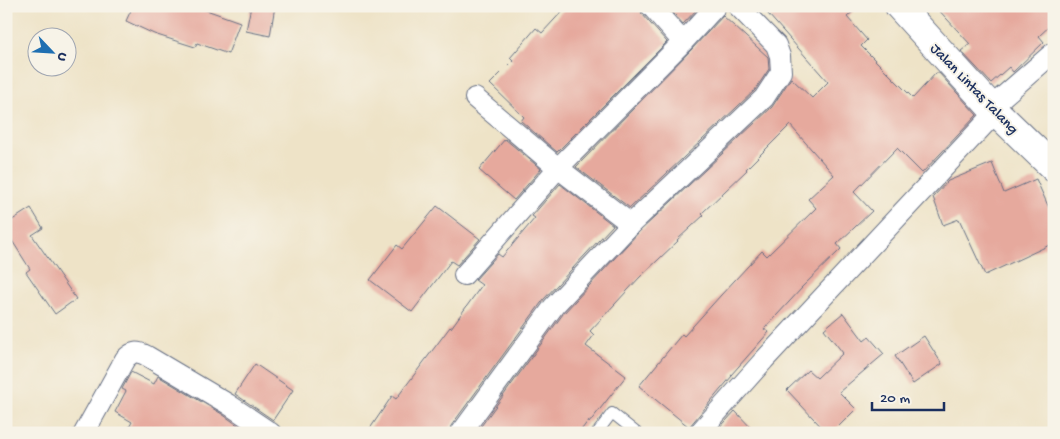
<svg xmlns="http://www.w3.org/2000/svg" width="1060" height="439" font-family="'Gochi Hand',sans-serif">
	<rect width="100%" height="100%" fill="#f7f3e8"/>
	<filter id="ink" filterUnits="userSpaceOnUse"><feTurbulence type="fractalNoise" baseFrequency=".02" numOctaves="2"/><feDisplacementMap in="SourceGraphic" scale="10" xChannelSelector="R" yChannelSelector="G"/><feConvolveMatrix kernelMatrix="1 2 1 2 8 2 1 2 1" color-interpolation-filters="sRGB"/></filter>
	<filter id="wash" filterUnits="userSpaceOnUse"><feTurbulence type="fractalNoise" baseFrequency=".0096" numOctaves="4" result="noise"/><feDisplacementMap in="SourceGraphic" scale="20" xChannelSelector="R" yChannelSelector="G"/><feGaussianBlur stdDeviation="1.12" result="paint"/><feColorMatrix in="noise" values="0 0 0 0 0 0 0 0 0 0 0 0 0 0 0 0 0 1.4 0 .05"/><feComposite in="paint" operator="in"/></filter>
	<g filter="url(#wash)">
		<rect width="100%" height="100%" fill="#eee3c7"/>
		<g id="blocks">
			<!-- building -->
			<g fill="#e6a99d">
				<polygon points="133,6 195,6 240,22 228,54 197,43 195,47 154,34 126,21"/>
				<polygon points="251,6 275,6 270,36 246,31"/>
				<polygon points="567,6 639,6 642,14 667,42 557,152 521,121 524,117 490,84 513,61 510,58 536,28 542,33"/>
				<polygon points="667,6 700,6 683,24"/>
				<polygon points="761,6 859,6 847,17 867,40 861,46 913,98 936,73 939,73 977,115 922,173 897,148 854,192 872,211 837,244 841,249 801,288 802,288 764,329 769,332 731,375 732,376 689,427 639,386 682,334 684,336 721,295 762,251 767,256 816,208 808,199 834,175 790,125 746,169 747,170 702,213 704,215 677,240 678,241 640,277 590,331 594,335 586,346 626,376 589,423 588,421 579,433 476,433 563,314 639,232 772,107 791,78 812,98 828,82"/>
				<polygon points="935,6 1054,6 1054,22 1039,36 1044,42 1013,72 1009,67 991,83 961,51 970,44"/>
				<polygon points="723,16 768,57 769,69 755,90 630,208 576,167 691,50"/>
				<polygon points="505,139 541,169 514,200 479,170"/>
				<polygon points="992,163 1004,193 1036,179 1054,219 1054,243 985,275 959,219 943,225 933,197 948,181"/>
				<polygon points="560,184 613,225 544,299 451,426 449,433 367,433 392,396 396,399 450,327 451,328 482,285 475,280 498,254 502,257 535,218 532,216"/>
				<polygon points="437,206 480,239 457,265 451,261 412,312 370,280 397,245 402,249"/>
				<polygon points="31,208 43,228 32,235 76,299 55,314 26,272 30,269 6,231 6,224"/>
				<polygon points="843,313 864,341 869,337 884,354 839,392 856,409 832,433 827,433 787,390 808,370 817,378 843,353 824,329"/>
				<polygon points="924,336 942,364 913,384 895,356"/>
				<polygon points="255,364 293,390 273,420 235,394"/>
				<polygon points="131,372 154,384 158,376 222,414 249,433 126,433 132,422 115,412 126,391 122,389"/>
				<polygon points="735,411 756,433 717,433 716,432"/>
			</g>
		</g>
	</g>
	<g filter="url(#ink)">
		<use href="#blocks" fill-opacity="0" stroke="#656e83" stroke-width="1"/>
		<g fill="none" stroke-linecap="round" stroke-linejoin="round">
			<defs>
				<polyline id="lane" points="597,433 612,413 637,433"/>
				<g id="street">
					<polyline points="651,6 683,42"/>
					<polyline points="475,98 558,168 631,224"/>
					<polyline points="991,107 1054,52"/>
					<polyline points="464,275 558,168 683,42 716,6"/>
					<path d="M84,433l41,-74c8,-8 12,-8 22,-3l81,48 43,29"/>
					<polyline points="461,433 554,306 631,224 764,98 781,72 780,56 776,45 738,6"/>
					<polyline points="699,433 764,360 996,112"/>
				</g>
				<polyline id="secondary" points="899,6 991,107 1054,168"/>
			</defs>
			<!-- lane casing -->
			<use href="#lane" stroke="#656e83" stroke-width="12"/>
			<!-- street casing -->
			<use href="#street" stroke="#656e83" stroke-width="22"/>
			<!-- secondary casing -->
			<use href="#secondary" stroke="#656e83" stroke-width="30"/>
			<!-- lane -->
			<use href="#lane" stroke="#fff" stroke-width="10"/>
			<!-- street -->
			<use href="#street" stroke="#fff" stroke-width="20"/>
			<!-- secondary -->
			<use href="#secondary" stroke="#fff" stroke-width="28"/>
		</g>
	</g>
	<g text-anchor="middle" stroke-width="4" stroke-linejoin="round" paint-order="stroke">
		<!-- street labels -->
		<g font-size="15" fill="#1b2f5e" stroke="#f7f3e8">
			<text transform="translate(975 88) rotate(46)" y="5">Jalan Lintas Talang</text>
		</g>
	</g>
	<!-- margin -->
	<rect width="1060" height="439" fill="none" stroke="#f7f3e8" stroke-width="25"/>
	<!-- north arrow -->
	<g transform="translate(52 52) rotate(115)"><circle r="24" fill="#f7f3e8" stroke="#9fa5b1"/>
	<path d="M0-4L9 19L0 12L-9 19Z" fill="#1f6fb2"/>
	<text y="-8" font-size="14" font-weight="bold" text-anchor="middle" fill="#1b2f5e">U</text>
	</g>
	<!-- scale -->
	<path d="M872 402v8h72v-8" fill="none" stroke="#1b2f5e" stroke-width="2.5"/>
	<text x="880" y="402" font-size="15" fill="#1b2f5e" stroke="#f7f3e8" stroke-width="4" paint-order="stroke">20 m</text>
</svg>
